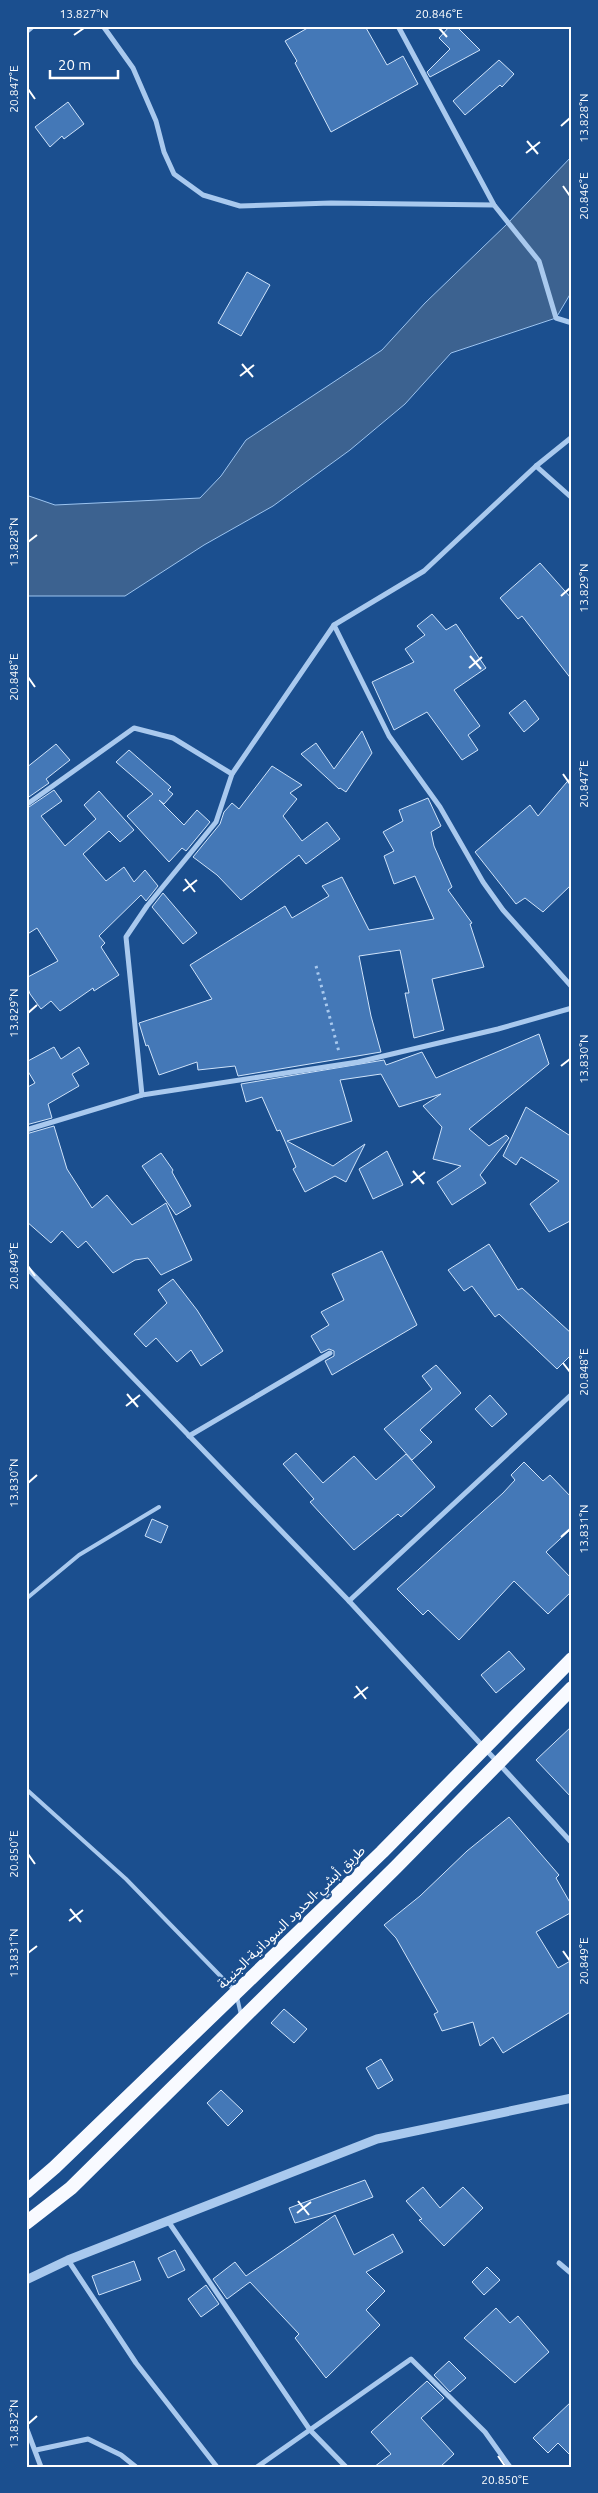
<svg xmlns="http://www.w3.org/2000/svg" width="598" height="2493" font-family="Ubuntu,'Noto Sans Arabic',sans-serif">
	<rect width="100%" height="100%" fill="#1b4f8f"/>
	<!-- water -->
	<polygon fill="#3c6290" stroke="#9cc4f0" points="572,156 572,291 556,318 451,353 405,404 350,450 273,506 204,545 125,596 26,596 26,495 55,505 200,498 221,476 246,440 382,350 425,303 507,224"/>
	<!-- building -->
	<g fill="#4478b7" stroke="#cfe3fa">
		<polygon points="311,26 365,26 387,65 403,56 418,84 331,132 295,63 297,61 285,41"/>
		<polygon points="450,26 456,26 480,50 430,77 427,72 450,49 439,38"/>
		<polygon points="499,60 514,74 502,87 500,85 465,115 453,101"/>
		<polygon points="68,102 84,124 64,139 62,136 50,147 35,127"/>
		<polygon points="247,272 270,285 241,336 218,323"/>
		<polygon points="540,563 572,599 572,680 522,616 518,619 500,598"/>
		<polygon points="432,614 446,630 456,624 486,668 454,690 480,726 468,735 478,750 462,760 427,712 394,730 372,682 414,662 405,649 425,635 417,626"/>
		<polygon points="525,700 539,719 524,732 509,713"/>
		<polygon points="362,731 372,753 346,792 340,788 339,789 301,754 316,743 334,769"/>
		<polygon points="56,744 70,760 46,779 49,783 26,799 26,768"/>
		<polygon points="129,750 171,787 168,790 173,794 164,804 159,800 184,825 197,810 210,822 186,851 182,848 169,862 127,816 153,794 116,762"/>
		<polygon points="272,766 302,785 290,793 297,799 283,816 302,841 327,822 340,839 306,864 299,855 241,900 217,875 193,857 220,824 224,812 232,803 239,809"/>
		<polygon points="572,776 572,884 543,912 525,898 516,904 475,852 530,805 538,816"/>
		<polygon points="54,790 62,801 41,816 65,846 96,819 84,805 99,791 134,830 120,842 109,831 83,854 106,881 124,867 134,882 145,870 158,886 146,901 141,895 99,936 105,943 101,947 119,975 94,991 93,988 60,1011 51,1001 41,1009 30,994 26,983 26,978 58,961 37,928 26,935 26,809"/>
		<polygon points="428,798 441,826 431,832 434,846 452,887 448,890 472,923 470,924 484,967 432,979 444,1030 414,1038 405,993 409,993 400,950 359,956 371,1016 381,1052 238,1076 235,1066 198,1070 197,1062 159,1075 148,1045 146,1046 139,1023 212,999 190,965 285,906 292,918 329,896 322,886 342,877 369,930 434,919 415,876 394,884 384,856 394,851 383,832 403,821 399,810"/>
		<polygon points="163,893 197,933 183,944 152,907"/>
		<polygon points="539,1034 549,1064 469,1129 489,1146 506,1135 509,1138 480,1175 486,1183 452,1205 437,1182 461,1166 433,1159 442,1127 423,1106 441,1094 399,1107 381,1074 340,1080 352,1121 287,1141 333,1166 365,1144 346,1182 335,1176 305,1192 293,1169 296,1167 280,1130 277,1131 262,1097 246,1102 241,1084 384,1060 386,1065 422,1052 436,1078"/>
		<polygon points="54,1047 61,1059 79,1047 89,1064 72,1074 79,1086 48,1104 52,1118 26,1125 26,1088 35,1083 26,1068 26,1062"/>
		<polygon points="526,1107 572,1137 572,1220 549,1232 530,1204 559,1181 521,1157 516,1165 503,1156"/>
		<polygon points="54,1126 67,1169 92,1208 107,1195 132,1225 166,1203 192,1260 161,1275 148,1258 135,1260 113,1273 86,1241 78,1248 62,1231 51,1243 26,1221 26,1134"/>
		<polygon points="387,1151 403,1185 373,1199 359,1169"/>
		<polygon points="161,1153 173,1170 172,1172 191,1206 176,1215 142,1166"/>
		<polygon points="489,1244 518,1290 522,1288 572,1334 572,1354 557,1369 499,1314 495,1317 472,1286 464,1291 448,1270"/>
		<polygon points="382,1251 417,1325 332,1375 325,1361 334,1356 334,1351 329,1349 321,1353 311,1336 329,1325 321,1312 344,1300 332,1274"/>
		<polygon points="173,1279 197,1310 223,1351 201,1366 191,1350 177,1362 156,1338 146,1347 134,1334 167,1303 158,1290"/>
		<polygon points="436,1365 461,1393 420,1430 432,1442 412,1460 384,1429 432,1389 422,1376"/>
		<polygon points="490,1395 507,1414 492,1427 475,1409"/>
		<polygon points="296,1453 323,1483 354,1456 376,1480 406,1454 435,1487 401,1517 398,1514 354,1550 310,1502 314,1499 283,1464"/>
		<polygon points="524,1462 543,1481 550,1475 572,1498 572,1528 546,1552 572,1579 572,1591 548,1614 514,1581 459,1640 428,1610 423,1615 397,1589 503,1493 515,1480 511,1475"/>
		<polygon points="152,1519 168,1526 161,1543 145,1536"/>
		<polygon points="509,1651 525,1669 496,1693 481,1675"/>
		<polygon points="572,1726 572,1798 536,1760"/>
		<polygon points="509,1817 559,1875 556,1878 572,1906 572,1912 536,1932 558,1968 572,1960 572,2011 503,2053 493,2037 480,2046 473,2022 442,2031 434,2014 438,2012 396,1938 384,1925 420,1896 467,1851"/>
		<polygon points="284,2009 307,2029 294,2043 271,2023"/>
		<polygon points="381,2059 393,2080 378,2089 366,2068"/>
		<polygon points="221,2090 243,2111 228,2126 207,2103"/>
		<polygon points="365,2180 373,2197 331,2213 295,2223 289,2208"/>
		<polygon points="423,2187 440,2208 463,2187 483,2208 444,2246 419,2220 422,2219 406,2201"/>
		<polygon points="335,2215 354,2255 393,2234 403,2252 366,2272 385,2291 366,2310 380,2325 326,2378 295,2338 299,2334 250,2282 227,2299 213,2279 235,2262 246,2276"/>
		<polygon points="175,2250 185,2270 168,2278 158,2258"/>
		<polygon points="134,2261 141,2280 99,2295 92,2276"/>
		<polygon points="487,2267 500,2280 484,2295 472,2282"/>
		<polygon points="206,2285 219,2304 201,2317 188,2299"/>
		<polygon points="496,2308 510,2323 518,2316 549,2352 515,2383 464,2338"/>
		<polygon points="449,2361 466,2378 450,2392 434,2375"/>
		<polygon points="427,2381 444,2398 421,2418 454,2454 440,2467 374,2467 391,2454 371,2432"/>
		<polygon points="572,2401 572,2457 558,2443 548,2453 533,2438"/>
	</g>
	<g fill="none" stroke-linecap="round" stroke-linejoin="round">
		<!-- path -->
		<polyline stroke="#a9c9ee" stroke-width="3" stroke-dasharray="2.5 4" stroke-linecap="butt" points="316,966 339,1052"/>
		<!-- service -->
		<g stroke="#a9c9ee" stroke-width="4">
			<polyline points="26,1599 79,1555 159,1507"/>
			<polyline points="26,1789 126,1879 235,1991"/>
			<polyline points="237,1997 241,2015"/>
		</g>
		<!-- minor -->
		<g stroke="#a9c9ee" stroke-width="5">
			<polyline points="103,26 133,68 156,121 164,152 174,174 203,195 240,206 331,203 494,205"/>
			<polyline points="398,26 494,205 539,261 556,318 572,323"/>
			<polyline points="26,32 33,26"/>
			<polyline points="536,466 572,498"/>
			<polyline points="334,625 389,736 440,807 483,882 503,910 572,987"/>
			<polyline points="26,805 134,728 173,738 232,774"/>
			<polyline points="142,1095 126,937 147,906 216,822 232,774 334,625 424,571 536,466 572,437"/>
			<polyline points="26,1130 142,1095 358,1062 498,1029 572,1008"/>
			<polyline points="26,1267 349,1601 572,1843"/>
			<polyline points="189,1436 330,1353"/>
			<polyline points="349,1601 572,1394"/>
			<polyline points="168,2221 310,2430 346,2467"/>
			<polyline points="68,2260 136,2363 217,2467"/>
			<polyline points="559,2263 572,2274"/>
			<polyline points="26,2427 41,2467"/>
			<polyline points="36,2450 88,2439 121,2455 136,2467"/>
			<polyline points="257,2467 411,2359 485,2432 510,2467"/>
		</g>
		<!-- tertiary -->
		<polyline stroke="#a9c9ee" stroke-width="9" points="26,2280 68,2260 377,2139 572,2098"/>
		<!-- trunk -->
		<g stroke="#f8faff" stroke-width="14">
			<polyline points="26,2192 55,2167 382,1852 572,1659"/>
			<polyline points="26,2223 71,2188 396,1867 572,1688"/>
		</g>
	</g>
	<!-- ticks -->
	<path fill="none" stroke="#fff" stroke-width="2" d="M439,28l8,9M74,35l10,-7M28,89l7,10M561,126l9,-8M527,141l11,13M526,153l14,-11M563,186l7,10M242,364l11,13M240,376l14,-11M28,542l9,-7M561,596l9,-8M470,656l11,13M469,668l13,-11M28,677l7,10M563,774l7,10M185,879l10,13M183,891l14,-11M28,1013l9,-8M561,1066l9,-7M413,1171l11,13M411,1183l14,-11M28,1266l7,10M563,1363l7,9M127,1394l11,13M126,1406l14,-11M28,1483l9,-8M561,1537l9,-8M356,1686l10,13M354,1698l14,-11M28,1854l7,10M70,1909l11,13M69,1921l14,-11M563,1951l7,10M28,1953l9,-7M298,2201l11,14M297,2213l14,-11M28,2424l9,-8M498,2456l7,10"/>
	<g text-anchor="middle" stroke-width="5" stroke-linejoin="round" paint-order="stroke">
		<!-- street labels -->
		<g font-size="14" fill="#fff" stroke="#1b4f8f">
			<text transform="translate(291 1917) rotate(-44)" y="5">طريق أبشي-الحدود السودانية-الجنينة</text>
		</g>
	</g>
	<!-- border -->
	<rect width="598" height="2493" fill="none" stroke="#1b4f8f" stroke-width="55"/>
	<!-- scale -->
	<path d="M50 70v8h68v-8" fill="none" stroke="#ffffff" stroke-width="2.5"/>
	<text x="58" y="70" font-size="15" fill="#ffffff" stroke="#1b4f8f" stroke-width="4" paint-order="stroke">20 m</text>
	<rect x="28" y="28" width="542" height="2438" fill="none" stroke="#fff" stroke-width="2"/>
	<g font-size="12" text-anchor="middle" fill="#fff">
		<text x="84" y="18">13.827°N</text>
		<text x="439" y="18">20.846°E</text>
		<text transform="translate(14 89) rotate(-90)" y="4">20.847°E</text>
		<text transform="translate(584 118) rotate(-90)" y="4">13.828°N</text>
		<text transform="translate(584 196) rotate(-90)" y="4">20.846°E</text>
		<text transform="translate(14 542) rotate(-90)" y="4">13.828°N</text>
		<text transform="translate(584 588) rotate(-90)" y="4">13.829°N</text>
		<text transform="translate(14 677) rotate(-90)" y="4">20.848°E</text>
		<text transform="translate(584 784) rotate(-90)" y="4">20.847°E</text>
		<text transform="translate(14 1013) rotate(-90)" y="4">13.829°N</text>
		<text transform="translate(584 1059) rotate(-90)" y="4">13.830°N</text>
		<text transform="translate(14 1266) rotate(-90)" y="4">20.849°E</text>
		<text transform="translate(584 1372) rotate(-90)" y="4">20.848°E</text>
		<text transform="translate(14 1483) rotate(-90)" y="4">13.830°N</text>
		<text transform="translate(584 1529) rotate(-90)" y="4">13.831°N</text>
		<text transform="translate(14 1854) rotate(-90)" y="4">20.850°E</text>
		<text transform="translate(14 1953) rotate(-90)" y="4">13.831°N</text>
		<text transform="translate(584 1961) rotate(-90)" y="4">20.849°E</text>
		<text transform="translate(14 2424) rotate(-90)" y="4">13.832°N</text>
		<text x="505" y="2484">20.850°E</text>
	</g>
</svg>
